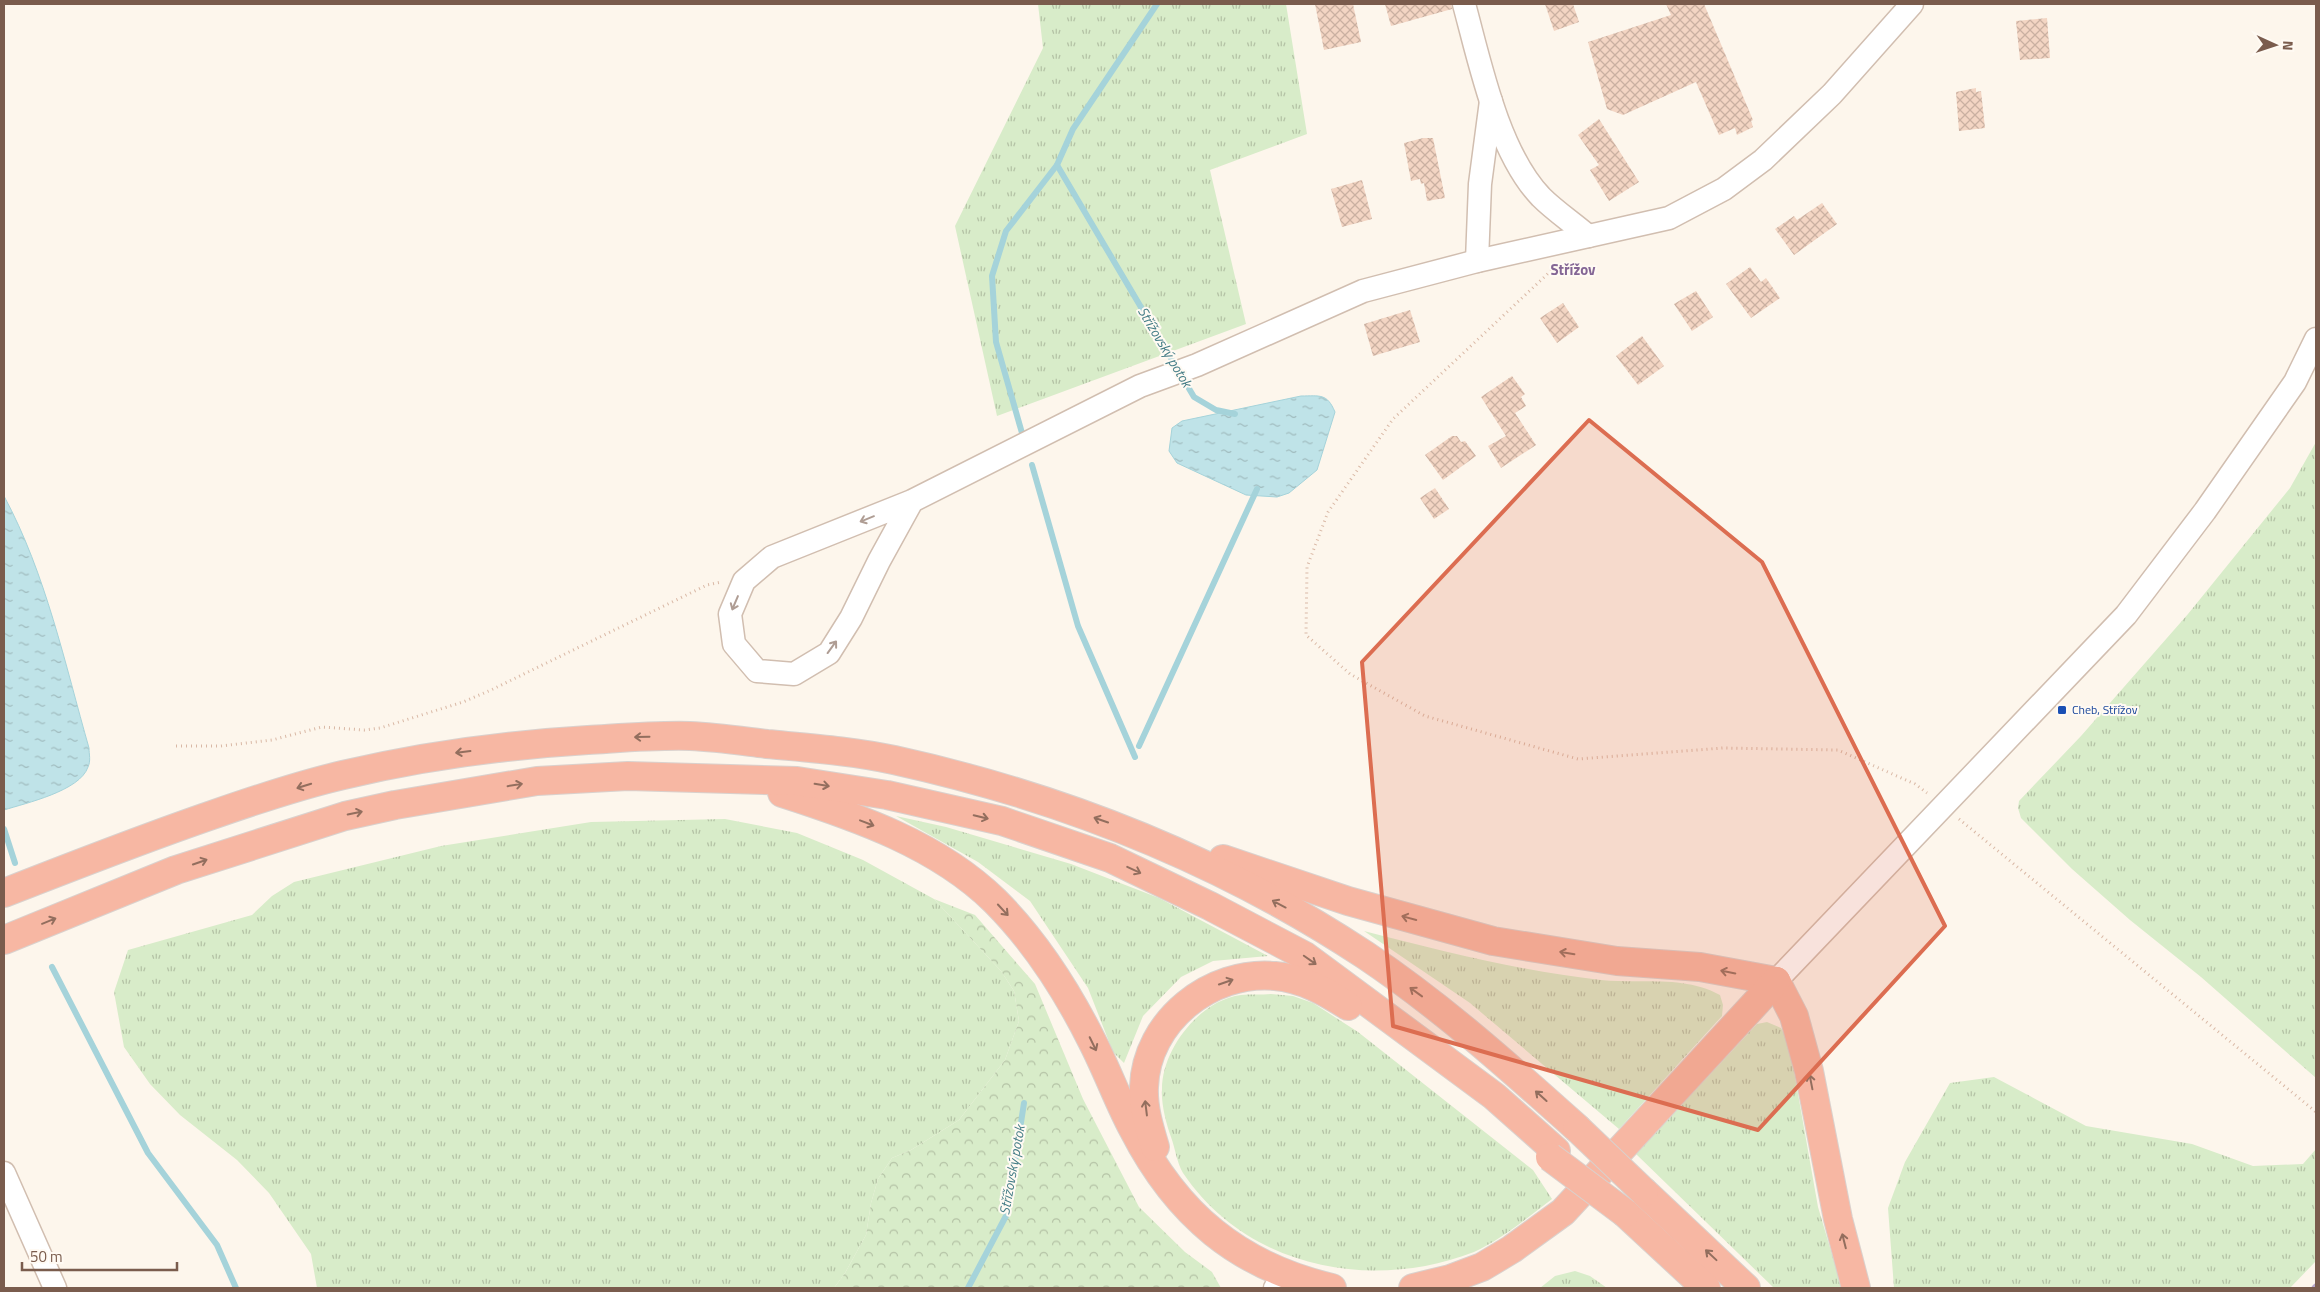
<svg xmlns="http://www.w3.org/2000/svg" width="2320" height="1292" font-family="'Titillium Web',sans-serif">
	<defs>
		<pattern id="grass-tufts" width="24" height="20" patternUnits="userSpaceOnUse" patternTransform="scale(1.25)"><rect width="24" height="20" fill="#d8ecc9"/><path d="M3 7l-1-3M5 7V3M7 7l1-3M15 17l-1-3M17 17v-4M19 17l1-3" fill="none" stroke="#b4c2a5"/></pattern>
		<pattern id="forest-crowns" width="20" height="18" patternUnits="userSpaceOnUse" patternTransform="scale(1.25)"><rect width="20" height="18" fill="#d8ecc9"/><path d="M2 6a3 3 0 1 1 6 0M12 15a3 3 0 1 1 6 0" fill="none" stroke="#b4c2a5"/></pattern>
		<pattern id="water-ripples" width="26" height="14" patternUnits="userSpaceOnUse" patternTransform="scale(1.25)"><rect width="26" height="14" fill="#bfe3e8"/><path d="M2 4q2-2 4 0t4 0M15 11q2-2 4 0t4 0" fill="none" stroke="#a0bbbe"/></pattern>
		<pattern id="building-cross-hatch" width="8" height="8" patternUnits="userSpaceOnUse" patternTransform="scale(1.25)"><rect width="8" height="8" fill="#f3d5c3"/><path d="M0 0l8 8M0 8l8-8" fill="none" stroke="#cab0a1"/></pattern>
	</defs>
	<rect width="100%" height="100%" fill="#fdf6ec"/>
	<!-- grass -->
	<g fill="url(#grass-tufts)">
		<polygon points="1038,4 1286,4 1307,134 1210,170 1246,324 997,416 955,226 1043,48"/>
		<polygon points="2316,442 2316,1078 2201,977 2130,920 2072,869 2021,818 2018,808 2019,801 2081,736 2188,614 2290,488"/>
		<polygon points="896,816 946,827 1071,864 1159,898 1268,956 1213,961 1181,977 1143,1016 1124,1063 1113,1052 1088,988 1030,901 978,862"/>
		<polygon points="725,819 797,833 863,860 934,899 1001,971 1014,991 1019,1021 1005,1060 959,1120 911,1150 892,1158 878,1179 871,1203 866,1235 845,1273 834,1288 317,1288 311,1254 269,1193 237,1160 180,1115 150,1084 124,1047 114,992 128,950 252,915 272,896 294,882 441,846 591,822"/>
		<path d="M1364,931c78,20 156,40 237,49 40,4 83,-5 119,15l3,10 -1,11 -103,113 -149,-126z"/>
		<path d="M1271,994l22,2 20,7 45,29 175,138 19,29c-25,19 -50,40 -78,53 -103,40 -227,16 -291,-79 -6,-10 -8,-25 -12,-36 -5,-14 -10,-33 -9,-48 0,-40 38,-89 79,-94 10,-1 20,0 30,-1z"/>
		<polygon points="1767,1022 1781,1028 1789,1043 1818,1207 1842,1288 1774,1288 1636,1154 1757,1024"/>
		<polygon points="1994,1077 2086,1126 2192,1144 2253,1166 2303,1164 2316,1149 2316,1261 2290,1288 1894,1288 1888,1208 1905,1162 1950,1083"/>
		<polygon points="1575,1271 1590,1276 1607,1288 1540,1288 1555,1276"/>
	</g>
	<!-- forest -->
	<polygon fill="url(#forest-crowns)" points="934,899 975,915 1035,984 1083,1099 1139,1207 1185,1252 1212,1272 1221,1288 834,1288 845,1273 866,1235 871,1203 878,1179 892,1158 911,1150 959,1120 1005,1060 1019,1021 1014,991 1001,971"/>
	<!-- water -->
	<g fill="url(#water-ripples)" stroke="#a5d3da">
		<path d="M1301,396c19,0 26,-3 34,16l-18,58 -28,23 -12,4 -31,-2 -69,-32 -8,-12 3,-23 10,-7z"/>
		<path d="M4,496c42,78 61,168 85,252 0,6 2,13 -1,19 -8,24 -62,36 -84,43z"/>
	</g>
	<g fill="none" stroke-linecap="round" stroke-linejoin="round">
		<!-- stream -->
		<g stroke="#a5d3da" stroke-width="6">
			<polyline points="1157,4 1073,129 1057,165 1194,397 1216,410 1235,414"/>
			<polyline points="1022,433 996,342 992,276 1006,231 1057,165"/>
			<polyline points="1032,465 1078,626 1135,757"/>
			<polyline points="1139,746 1257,489"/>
			<polyline points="4,829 15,863"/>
			<polyline points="52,967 148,1153 217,1245 236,1288"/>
			<polyline points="968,1288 1007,1214 1024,1103"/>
		</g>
	</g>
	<!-- building -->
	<g fill="url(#building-cross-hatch)">
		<polygon points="1315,4 1353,4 1361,42 1324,50"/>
		<polygon points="1385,4 1451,4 1452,9 1391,26"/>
		<polygon points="1545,4 1573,4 1579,22 1554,31"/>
		<polygon points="1666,4 1704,4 1753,120 1751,121 1753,127 1737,135 1735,128 1719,135 1696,82 1623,115 1607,109 1588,42 1671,15"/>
		<polygon points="2047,18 2050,58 2020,60 2016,21"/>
		<polygon points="1976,88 1976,92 1981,91 1985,128 1959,131 1956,92"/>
		<polygon points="1599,119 1639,182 1609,201 1590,170 1599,165 1578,135"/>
		<polygon points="1423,138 1433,138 1445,198 1427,201 1424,183 1421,184 1420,179 1411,181 1404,143"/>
		<polygon points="1362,180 1372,219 1342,227 1331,189"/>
		<polygon points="1822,203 1837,224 1794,255 1775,229 1794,216 1797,220"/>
		<polygon points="1750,267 1761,282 1766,278 1780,298 1751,318 1726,284"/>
		<polygon points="1696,291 1713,317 1692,331 1674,304"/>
		<polygon points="1563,303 1579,327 1557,343 1540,318"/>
		<polygon points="1410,310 1420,342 1373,356 1364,324"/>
		<polygon points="1642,336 1664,366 1638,385 1616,356"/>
		<polygon points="1512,376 1525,394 1521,397 1526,406 1515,413 1536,445 1501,468 1488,446 1506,436 1481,397"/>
		<polygon points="1452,436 1457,436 1461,442 1465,441 1476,456 1443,480 1425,455"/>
		<polygon points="1435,488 1449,509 1434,519 1420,498"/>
	</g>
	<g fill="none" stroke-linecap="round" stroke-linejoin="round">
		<defs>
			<g id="minor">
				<path d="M1464,4c16,59 34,148 77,193 14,14 32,26 47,39"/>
				<polyline points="1477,261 1480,184 1491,101"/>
				<polyline points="912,501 879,561 851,618 829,653 794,674 757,671 734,644 730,614 744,581 772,557 912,501 1140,386 1197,365 1363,291 1477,261 1669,218 1724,189 1763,160 1832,94 1912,4"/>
				<polyline points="1776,981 2126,615 2205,511 2295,382 2316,339"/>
				<polyline points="4,1173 55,1288"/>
				<polyline points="1275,1288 1284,1275"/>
			</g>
			<g id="highway">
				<path d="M782,793c75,24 156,52 213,108 40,40 72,90 97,140 15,29 26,60 41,88 44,86 105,137 199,159"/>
				<polyline points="1223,859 1348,901 1493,941 1617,961 1700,967 1776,981"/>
				<path d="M4,893c69,-27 138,-54 208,-78 43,-15 87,-30 131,-40 80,-19 162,-30 245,-35 34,-2 68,-5 102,-4 26,1 52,5 77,8 42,4 86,7 127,16 168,37 327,100 471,195 76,51 144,112 212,173"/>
				<polyline points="4,940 176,870 345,816 395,805 537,781 628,776 797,781 887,795 1002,821 1110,858 1210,906 1305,956 1494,1096 1556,1151"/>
				<polyline points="1776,981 1794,1016 1809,1071 1838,1219 1856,1288"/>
				<path d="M1155,1147c-6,-20 -12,-40 -11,-60 2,-66 67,-117 131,-111 27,2 51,16 73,30"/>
				<polyline points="1644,1192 1746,1288"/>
				<polyline points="1625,1213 1706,1288"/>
				<polyline points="1413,1288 1450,1279 1482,1267 1512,1249 1563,1212 1776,981"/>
			</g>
		</defs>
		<!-- minor casing -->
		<use href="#minor" stroke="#d1beb0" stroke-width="25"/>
		<!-- highway casing -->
		<use href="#highway" stroke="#dad1cd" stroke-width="30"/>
		<!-- path -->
		<g stroke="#d9b8a5" stroke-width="3" stroke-dasharray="1 4" stroke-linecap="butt">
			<polyline points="1555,267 1393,419 1328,512 1307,567 1306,635 1350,674 1425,716 1578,759 1723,748 1838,750 1915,784 1927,793"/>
			<polyline points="176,746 221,746 272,740 322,727 364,730 380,728 463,702 491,690 707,585 721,582"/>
			<polyline points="1959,819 2316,1112"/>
		</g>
		<!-- minor -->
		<use href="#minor" stroke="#fff" stroke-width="22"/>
		<!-- highway -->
		<use href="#highway" stroke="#f7b7a3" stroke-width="28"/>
		<!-- rail -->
		<polyline stroke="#b9a8c9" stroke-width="4" stroke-dasharray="8 5" stroke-linecap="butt" points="2313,1288 2316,1285"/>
		<defs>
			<g id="highway-bridge">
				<polyline points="1577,1128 1644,1192"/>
				<polyline points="1550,1157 1625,1213"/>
			</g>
		</defs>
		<!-- highway-bridge casing -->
		<use href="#highway-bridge" stroke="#dad1cd" stroke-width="30" stroke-linecap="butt"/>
		<!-- highway-bridge -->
		<use href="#highway-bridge" stroke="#f7b7a3" stroke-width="28"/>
	</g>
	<!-- one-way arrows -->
	<defs><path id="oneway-shaft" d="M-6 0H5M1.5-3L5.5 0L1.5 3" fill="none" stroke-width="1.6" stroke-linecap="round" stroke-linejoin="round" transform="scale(1.25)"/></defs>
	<g stroke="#af9d94">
		<use href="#oneway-shaft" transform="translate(867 519) rotate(158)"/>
		<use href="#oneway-shaft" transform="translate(735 603) rotate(113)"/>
		<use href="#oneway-shaft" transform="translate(832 647) rotate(-54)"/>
	</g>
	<g stroke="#936e5e">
		<use href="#oneway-shaft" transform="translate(642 737) rotate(179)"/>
		<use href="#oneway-shaft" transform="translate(463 752) rotate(173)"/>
		<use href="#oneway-shaft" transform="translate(515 785) rotate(-9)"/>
		<use href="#oneway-shaft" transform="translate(822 785) rotate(9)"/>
		<use href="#oneway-shaft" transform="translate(304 786) rotate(163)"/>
		<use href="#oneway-shaft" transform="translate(355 813) rotate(-12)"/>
		<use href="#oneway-shaft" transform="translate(981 817) rotate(13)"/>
		<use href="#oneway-shaft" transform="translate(1101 820) rotate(-161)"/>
		<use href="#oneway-shaft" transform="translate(867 823) rotate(21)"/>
		<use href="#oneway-shaft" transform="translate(200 862) rotate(-19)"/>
		<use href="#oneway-shaft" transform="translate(1134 870) rotate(25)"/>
		<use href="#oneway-shaft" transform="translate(1279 904) rotate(-152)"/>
		<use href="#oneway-shaft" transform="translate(1003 910) rotate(47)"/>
		<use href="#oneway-shaft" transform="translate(1409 918) rotate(-165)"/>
		<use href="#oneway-shaft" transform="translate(49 921) rotate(-22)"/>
		<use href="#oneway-shaft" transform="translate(1567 953) rotate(-171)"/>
		<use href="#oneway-shaft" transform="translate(1310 960) rotate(35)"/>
		<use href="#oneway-shaft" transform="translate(1728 972) rotate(-169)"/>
		<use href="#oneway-shaft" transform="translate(1226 982) rotate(-19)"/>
		<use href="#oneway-shaft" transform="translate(1416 992) rotate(-144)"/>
		<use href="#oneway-shaft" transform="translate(1093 1044) rotate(64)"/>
		<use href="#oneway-shaft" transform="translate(1811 1082) rotate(-101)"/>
		<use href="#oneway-shaft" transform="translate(1541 1096) rotate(-138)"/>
		<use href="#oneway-shaft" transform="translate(1146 1108) rotate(-97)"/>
		<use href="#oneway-shaft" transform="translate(1844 1241) rotate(-104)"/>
		<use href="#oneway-shaft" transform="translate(1711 1255) rotate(-137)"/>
	</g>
	<!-- marked area -->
	<path fill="#dc6d51" fill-opacity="0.2" stroke="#dc6d51" stroke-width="4" stroke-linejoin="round" d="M1589,420l173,142 183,364 -187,204 -365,-104 -31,-364z"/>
	<!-- markers -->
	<rect fill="#1a4fb4" stroke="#fffaf3" stroke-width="2" x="2057" y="705" width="10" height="10" rx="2.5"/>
	<g text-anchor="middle" stroke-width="4" stroke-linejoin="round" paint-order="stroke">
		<!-- transit labels -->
		<g font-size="12" fill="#164399" stroke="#fffaf3" text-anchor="start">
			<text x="2072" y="714">Cheb, Střížov</text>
		</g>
		<!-- water labels -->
		<g font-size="14" font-style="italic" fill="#437c86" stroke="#fffaf3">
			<text transform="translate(1165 347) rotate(59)" y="5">Střížovský potok</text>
			<text transform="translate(1012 1170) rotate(-80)" y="5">Střížovský potok</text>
		</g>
		<!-- quarter labels -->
		<g font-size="15" font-weight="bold" fill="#846695" stroke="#fffaf3">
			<text x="1573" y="275">Střížov</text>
		</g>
	</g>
	<!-- border -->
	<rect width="2320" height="1292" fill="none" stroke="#7a5c4d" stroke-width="10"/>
	<!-- north arrow -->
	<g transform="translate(2275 45) rotate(93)" stroke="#fffaf3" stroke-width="4" paint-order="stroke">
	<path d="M0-4L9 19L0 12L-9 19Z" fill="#7a5c4d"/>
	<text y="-8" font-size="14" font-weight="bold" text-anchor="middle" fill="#7a5c4d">N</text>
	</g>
	<!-- scale -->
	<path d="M22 1262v8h155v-8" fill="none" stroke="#7a5c4d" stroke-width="2.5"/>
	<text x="30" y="1262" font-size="15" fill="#7a5c4d" stroke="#fffaf3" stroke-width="4" paint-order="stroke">50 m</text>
</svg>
